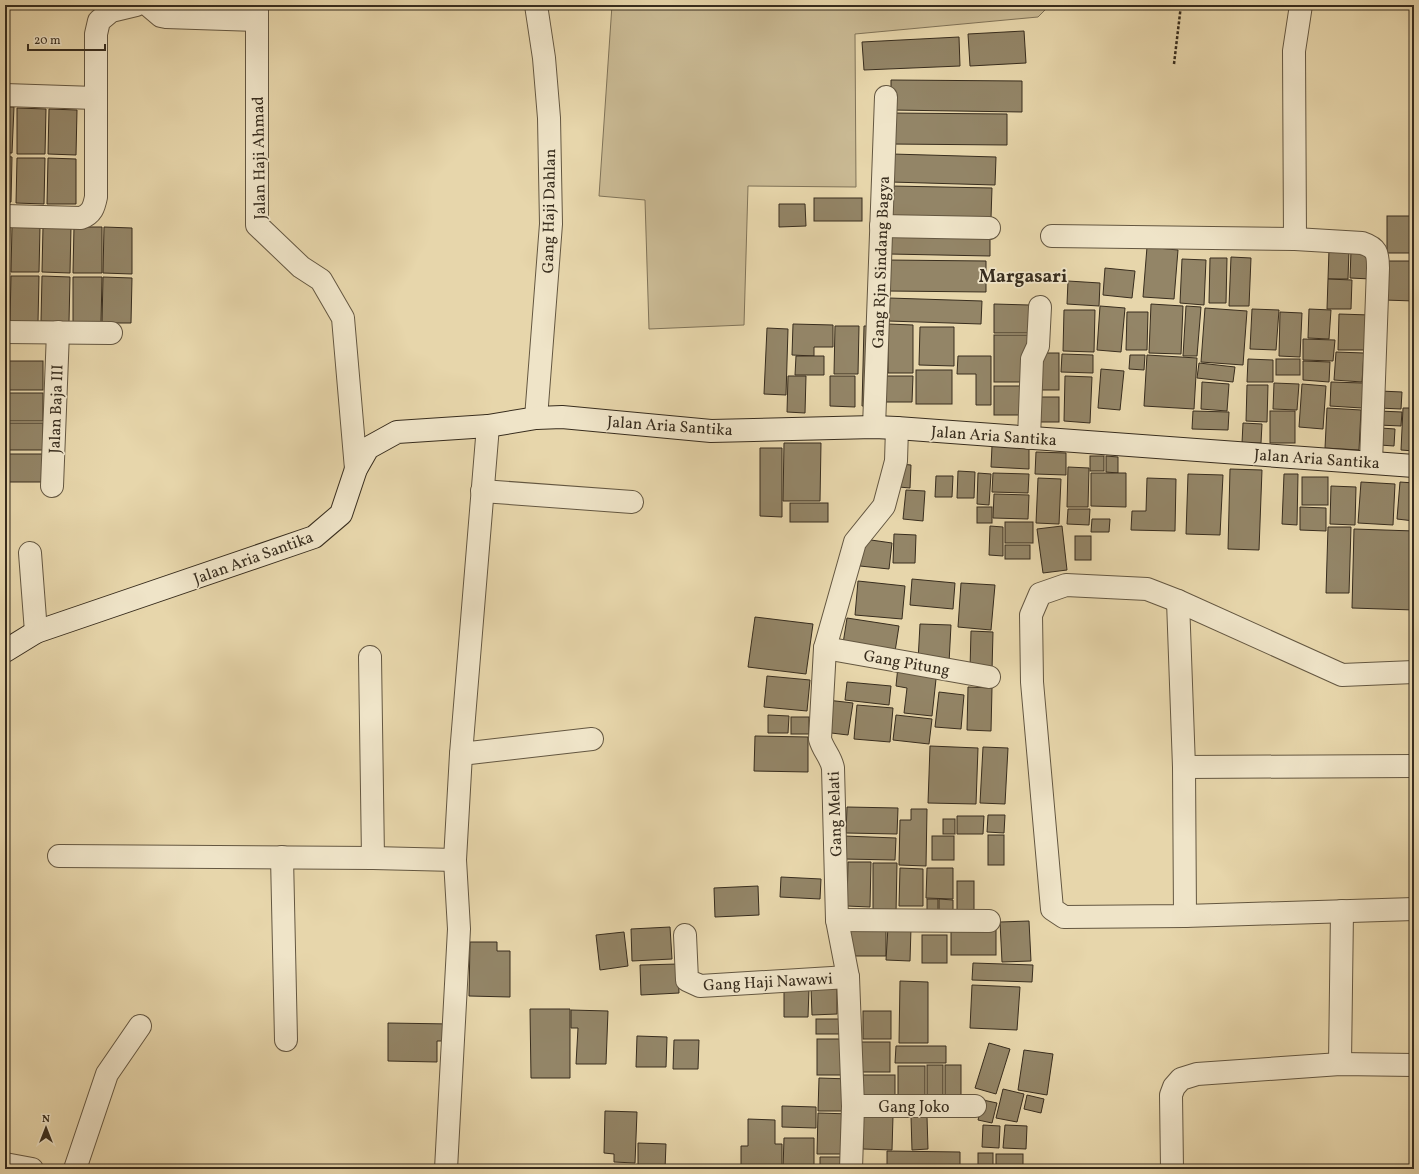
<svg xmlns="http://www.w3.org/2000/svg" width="1419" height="1174" font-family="Vollkorn,serif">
	<rect width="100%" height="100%" fill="#e7d6ab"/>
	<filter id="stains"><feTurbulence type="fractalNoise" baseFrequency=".005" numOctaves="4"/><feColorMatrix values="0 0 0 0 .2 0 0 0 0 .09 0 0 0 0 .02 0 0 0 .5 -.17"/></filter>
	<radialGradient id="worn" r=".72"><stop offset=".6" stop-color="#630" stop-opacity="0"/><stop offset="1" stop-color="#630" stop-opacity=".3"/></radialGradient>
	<!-- green -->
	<polygon fill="#c9b993" stroke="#807358" points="612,5 1050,5 1038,17 855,34 856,187 748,186 744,325 649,329 645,200 599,196"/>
	<!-- building -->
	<g fill="#938567" stroke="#382d1e">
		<polygon points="1024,31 1026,63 970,66 968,34"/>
		<polygon points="959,37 960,66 864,70 862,42"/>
		<polygon points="891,80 1022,81 1022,112 891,110"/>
		<polygon points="5,107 14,107 12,153 5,153"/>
		<polygon points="17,108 46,109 45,154 17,154"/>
		<polygon points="49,109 77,110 76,155 48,154"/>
		<polygon points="890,113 1007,114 1007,145 890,144"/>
		<polygon points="892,154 996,157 995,185 891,182"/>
		<polygon points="5,156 12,157 11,202 5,202"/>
		<polygon points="17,158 45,158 44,204 16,203"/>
		<polygon points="48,158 76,159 76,204 47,204"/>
		<polygon points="891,186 992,188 991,218 890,217"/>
		<rect x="814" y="198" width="48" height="23"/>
		<polygon points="779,204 805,204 806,226 779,227"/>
		<rect x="1387" y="216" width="27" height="37"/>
		<polygon points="5,225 10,225 9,271 5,270"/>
		<polygon points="12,226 40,227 39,272 11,272"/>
		<polygon points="43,227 71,227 70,273 42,272"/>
		<polygon points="74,227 102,227 102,273 73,273"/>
		<polygon points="104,227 132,228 132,274 103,273"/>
		<polygon points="889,227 990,228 990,256 889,254"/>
		<polygon points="1147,247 1178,250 1174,299 1143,297"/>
		<polygon points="1329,250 1349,250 1348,279 1328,279"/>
		<polygon points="1351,251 1371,252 1371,279 1350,278"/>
		<polygon points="1231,257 1251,258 1249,306 1229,306"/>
		<polygon points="1210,258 1227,258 1226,303 1209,303"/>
		<polygon points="1182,259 1206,260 1204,305 1180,303"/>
		<polygon points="887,260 986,261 986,292 887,291"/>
		<polygon points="1385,261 1414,261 1414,301 1384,300"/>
		<polygon points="1105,268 1135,271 1132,298 1103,295"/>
		<polygon points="5,274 9,274 8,320 5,320"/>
		<polygon points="11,276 39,276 38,322 10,321"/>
		<polygon points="42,276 70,277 69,322 41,321"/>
		<polygon points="73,277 102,277 101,323 73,322"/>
		<polygon points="103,277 132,278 131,323 102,323"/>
		<polygon points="1328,279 1352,280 1351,309 1327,309"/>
		<polygon points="1068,281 1100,283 1099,306 1067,304"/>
		<polygon points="889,298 982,301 981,324 888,321"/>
		<polygon points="994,304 1029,305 1029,333 994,333"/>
		<polygon points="1151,304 1183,306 1181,354 1149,353"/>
		<polygon points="1100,306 1125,308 1121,352 1097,350"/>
		<polygon points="1186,306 1201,307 1197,356 1183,356"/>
		<polygon points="1205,308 1247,311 1243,365 1201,362"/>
		<polygon points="1252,309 1279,310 1276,350 1250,349"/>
		<polygon points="1309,309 1331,310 1329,339 1308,338"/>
		<polygon points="1064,310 1095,310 1094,352 1063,351"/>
		<polygon points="1127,312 1148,312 1147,350 1126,350"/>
		<polygon points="1280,312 1302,313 1300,357 1279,356"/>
		<polygon points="1339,314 1370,315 1370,350 1338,350"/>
		<polygon points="793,324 833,325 833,347 814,347 814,356 792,355"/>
		<polygon points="888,324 913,325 913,373 888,373"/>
		<polygon points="835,326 859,326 858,374 834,374"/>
		<polygon points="864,326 875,326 873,406 862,406"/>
		<polygon points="920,327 954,327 954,366 919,365"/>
		<polygon points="767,328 788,329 786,395 764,394"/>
		<rect x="994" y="335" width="34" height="47"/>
		<polygon points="1303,339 1335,340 1333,361 1303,360"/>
		<polygon points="1336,352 1364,353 1362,382 1334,380"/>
		<rect x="1037" y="353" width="22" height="37"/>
		<polygon points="1062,354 1093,355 1093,373 1061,372"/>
		<polygon points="1130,355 1145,355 1144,370 1129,369"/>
		<polygon points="1147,355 1197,358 1194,409 1144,406"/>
		<polygon points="796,356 824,356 824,375 795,375"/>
		<polygon points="958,356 991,356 991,405 976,405 976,374 957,374"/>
		<polygon points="1248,359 1273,360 1273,382 1247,382"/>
		<rect x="1276" y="359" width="24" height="16"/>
		<rect x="5" y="361" width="38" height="29"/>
		<polygon points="1303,361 1330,362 1329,382 1303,380"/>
		<polygon points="1199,363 1235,367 1233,382 1197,378"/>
		<polygon points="1101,369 1124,371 1120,410 1098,408"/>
		<rect x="916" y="370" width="36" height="34"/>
		<polygon points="788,376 806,376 805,413 787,412"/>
		<polygon points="830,376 855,376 855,407 830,406"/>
		<polygon points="885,376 913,376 912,402 885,402"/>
		<polygon points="1065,376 1092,377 1090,423 1064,421"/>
		<polygon points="1202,382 1229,384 1227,411 1201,409"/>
		<polygon points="1331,382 1363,383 1362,408 1330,406"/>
		<polygon points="1274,383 1299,384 1297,410 1273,409"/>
		<polygon points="1302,384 1326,386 1323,429 1299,427"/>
		<polygon points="1247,385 1268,385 1267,422 1246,421"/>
		<rect x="994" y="386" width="31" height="29"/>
		<polygon points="1380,391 1402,392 1401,409 1379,408"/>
		<rect x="5" y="393" width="38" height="28"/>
		<rect x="1038" y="397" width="21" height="25"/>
		<polygon points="1327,408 1361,410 1359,450 1325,448"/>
		<polygon points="1403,408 1414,408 1414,451 1401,450"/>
		<polygon points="1193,411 1229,412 1228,430 1192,429"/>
		<rect x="1270" y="411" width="25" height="32"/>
		<polygon points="1379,411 1402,412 1401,426 1378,425"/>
		<rect x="5" y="423" width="38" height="27"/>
		<polygon points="1243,423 1262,424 1261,443 1242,443"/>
		<polygon points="1381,428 1395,429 1394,446 1380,445"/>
		<polygon points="784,443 821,443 820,501 783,501"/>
		<polygon points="992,446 1029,448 1029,469 991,467"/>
		<polygon points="760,448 782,448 782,517 760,516"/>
		<polygon points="1036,452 1066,453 1066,475 1035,474"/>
		<rect x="5" y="454" width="38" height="28"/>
		<rect x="1090" y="456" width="14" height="15"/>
		<polygon points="1106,456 1118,457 1118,473 1106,472"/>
		<polygon points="900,464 911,465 910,488 899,487"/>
		<polygon points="1068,467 1089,468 1088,507 1067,507"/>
		<polygon points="1230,469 1262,470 1259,550 1228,549"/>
		<polygon points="958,471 975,472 974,498 957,498"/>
		<polygon points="978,473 991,474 989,505 977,504"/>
		<polygon points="993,473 1029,474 1028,493 992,492"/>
		<polygon points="1091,473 1126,473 1126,507 1091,506"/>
		<polygon points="1188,474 1223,475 1220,535 1186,534"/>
		<polygon points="1284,474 1298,474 1297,525 1282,524"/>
		<polygon points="936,476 953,476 952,497 935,497"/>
		<rect x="1302" y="477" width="26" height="28"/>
		<polygon points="1038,478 1061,479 1059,524 1036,523"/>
		<polygon points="1147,478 1176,479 1175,531 1131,530 1132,511 1146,511"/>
		<polygon points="1361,482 1395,484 1393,525 1358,523"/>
		<polygon points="1400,482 1414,483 1414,521 1397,519"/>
		<polygon points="1331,486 1356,487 1355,525 1330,524"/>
		<polygon points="906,490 925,491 923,521 903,519"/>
		<polygon points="994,494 1029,495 1028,519 993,518"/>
		<rect x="790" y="503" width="38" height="19"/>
		<rect x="977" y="507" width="15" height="16"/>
		<polygon points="1300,507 1326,508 1326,531 1300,530"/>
		<polygon points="1068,509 1090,509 1089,525 1067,524"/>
		<polygon points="1092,519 1110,519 1109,532 1091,532"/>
		<rect x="1005" y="522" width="28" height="21"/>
		<polygon points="990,526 1003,527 1003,556 989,555"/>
		<polygon points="1062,526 1067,570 1043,573 1037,529"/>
		<polygon points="1328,527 1351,527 1349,593 1326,593"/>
		<polygon points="1354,529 1414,531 1414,610 1352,608"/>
		<polygon points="894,534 916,535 915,563 893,563"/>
		<rect x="1075" y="536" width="16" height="24"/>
		<polygon points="864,539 892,543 889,569 860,566"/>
		<rect x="1005" y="545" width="25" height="14"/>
		<polygon points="912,579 955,583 953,609 910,605"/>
		<polygon points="858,581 905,586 902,619 855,615"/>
		<polygon points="961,583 995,585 991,630 958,627"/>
		<polygon points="755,617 813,624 806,674 748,667"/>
		<polygon points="847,618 899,626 894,658 842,650"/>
		<polygon points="920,624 951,625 949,663 918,661"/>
		<polygon points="971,631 993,632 992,670 970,669"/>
		<polygon points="898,666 937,670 932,716 904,713 907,688 896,686"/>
		<polygon points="767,676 810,680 807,711 764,707"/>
		<polygon points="847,682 891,686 889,705 845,700"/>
		<polygon points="968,687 992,688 991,731 967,730"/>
		<polygon points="939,692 964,695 961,729 935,727"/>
		<polygon points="827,700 853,703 848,735 823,732"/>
		<polygon points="857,705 893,708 890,742 854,739"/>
		<polygon points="768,715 789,716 788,733 768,733"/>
		<polygon points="896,715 932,719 929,744 893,740"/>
		<rect x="791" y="717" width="18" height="17"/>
		<polygon points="755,736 808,737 808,772 754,771"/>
		<polygon points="930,746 978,748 976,804 928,803"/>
		<polygon points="983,747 1008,748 1005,804 980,803"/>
		<polygon points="847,807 898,808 897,834 846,833"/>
		<polygon points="911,809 927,809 926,866 899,865 900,820 911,820"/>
		<polygon points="988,815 1005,815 1004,833 987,832"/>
		<polygon points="957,816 984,816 983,834 957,834"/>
		<rect x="943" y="819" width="12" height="15"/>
		<rect x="988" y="835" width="16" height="30"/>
		<polygon points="844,836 896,838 895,860 844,859"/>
		<rect x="932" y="836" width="22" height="24"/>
		<polygon points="848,862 871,862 870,907 847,906"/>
		<polygon points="873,863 897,863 896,913 873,913"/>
		<polygon points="900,868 923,869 923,906 899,906"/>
		<polygon points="927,868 953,868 953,899 926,898"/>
		<polygon points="781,877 821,879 820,899 780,897"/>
		<rect x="957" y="881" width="17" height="36"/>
		<polygon points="758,886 759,915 715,917 714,888"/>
		<rect x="927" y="899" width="11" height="15"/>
		<polygon points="939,899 953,900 953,912 939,912"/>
		<polygon points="1029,921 1031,961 1002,962 1000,922"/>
		<rect x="850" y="922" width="36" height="34"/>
		<polygon points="670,927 672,959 632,961 631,929"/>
		<polygon points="888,927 911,928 910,961 886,960"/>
		<rect x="951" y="927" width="45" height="28"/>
		<polygon points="624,932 628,966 600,970 596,935"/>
		<rect x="922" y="935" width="25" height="28"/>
		<polygon points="470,942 497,942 497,951 510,951 510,997 469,996"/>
		<polygon points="973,963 1033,965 1032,982 972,980"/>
		<polygon points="678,964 679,993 641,995 640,965"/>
		<polygon points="900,981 928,982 928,1043 899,1043"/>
		<polygon points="972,985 1020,987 1017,1030 970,1028"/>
		<polygon points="811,987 837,987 837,1014 812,1015"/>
		<polygon points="784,989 809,989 808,1017 784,1017"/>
		<polygon points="530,1009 570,1009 570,1078 531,1078"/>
		<polygon points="571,1010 608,1011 606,1064 576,1064 578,1028 571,1028"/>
		<rect x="863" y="1011" width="28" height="28"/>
		<rect x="816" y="1019" width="32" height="15"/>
		<polygon points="388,1023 450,1024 450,1041 437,1041 437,1062 388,1061"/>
		<polygon points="637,1036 667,1037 666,1067 636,1067"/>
		<rect x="817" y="1039" width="33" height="36"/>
		<polygon points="674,1040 699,1040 698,1069 673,1069"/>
		<rect x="861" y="1042" width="29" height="30"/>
		<polygon points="989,1043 1010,1049 996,1094 975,1088"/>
		<polygon points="896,1046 946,1046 946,1063 895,1063"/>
		<polygon points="1024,1050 1053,1054 1047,1095 1018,1090"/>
		<rect x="927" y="1065" width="16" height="32"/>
		<rect x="945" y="1065" width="16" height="31"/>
		<rect x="898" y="1066" width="27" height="33"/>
		<rect x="861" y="1075" width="34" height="24"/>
		<polygon points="819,1078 850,1079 848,1111 818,1111"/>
		<polygon points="1003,1089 1024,1094 1017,1122 996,1118"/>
		<polygon points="1027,1095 1044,1099 1041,1113 1024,1109"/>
		<polygon points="983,1100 997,1103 992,1123 978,1120"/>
		<polygon points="782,1106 816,1107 816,1128 782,1127"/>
		<polygon points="605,1111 637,1112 635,1163 614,1162 614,1154 604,1153"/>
		<polygon points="818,1113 851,1114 850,1154 817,1154"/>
		<polygon points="863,1115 893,1116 892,1150 863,1149"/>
		<polygon points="911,1117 927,1117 928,1149 912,1150"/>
		<polygon points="748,1119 775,1120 775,1144 782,1144 782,1169 741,1169 741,1146 748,1146"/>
		<polygon points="983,1125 1000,1126 999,1148 982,1147"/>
		<polygon points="1005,1125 1027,1126 1026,1149 1003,1148"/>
		<polygon points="784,1138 814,1138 814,1169 783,1169"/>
		<polygon points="638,1143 666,1144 665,1169 638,1169"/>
		<polygon points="887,1151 960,1152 960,1169 887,1169"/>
		<rect x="978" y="1153" width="15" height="16"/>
		<rect x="996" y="1154" width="27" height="15"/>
		<polygon points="820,1157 849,1157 848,1169 820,1169"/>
	</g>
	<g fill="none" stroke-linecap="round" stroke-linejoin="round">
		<defs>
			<g id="street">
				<polyline points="148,5 161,16 166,17 257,20"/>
				<polyline points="257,5 257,225 301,267 321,280 343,318 356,469"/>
				<polyline points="536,5 544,58 549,118 551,224 536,418"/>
				<polyline points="5,95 95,98"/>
				<path d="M5,216l76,2c11,-4 13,-11 15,-21v-163l3,-13 12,-10 25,-6"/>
				<polyline points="881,226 989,228"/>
				<path d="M1052,236l243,3 67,4c15,5 16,10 16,25l-7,194"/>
				<polyline points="1295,239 1294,51 1301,5"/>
				<polyline points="5,332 111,333"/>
				<polyline points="874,427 886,97"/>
				<polyline points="1029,438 1032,359 1038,346 1040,307"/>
				<polyline points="52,486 58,332"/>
				<polyline points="482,491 632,502"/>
				<polyline points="30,553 36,632"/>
				<polyline points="1178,601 1184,767 1185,916"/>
				<polyline points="825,648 989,677"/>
				<polyline points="370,657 373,858"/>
				<polyline points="1414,672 1342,675 1178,601 1147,589 1066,585 1040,594 1031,615 1032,682 1052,909 1064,917 1185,916 1414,909"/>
				<polyline points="461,754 592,739"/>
				<polyline points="1184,767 1414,766"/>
				<polyline points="59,856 373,858 455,860"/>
				<polyline points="282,857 286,1040"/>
				<polyline points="837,920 989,921"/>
				<polyline points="685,935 687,980 700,986 848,977"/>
				<polyline points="1340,1064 1342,911"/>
				<polyline points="853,1106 975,1106"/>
				<polyline points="5,1164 32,1169"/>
				<polyline points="75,1169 107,1074 140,1026"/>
				<polyline points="446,1169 459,929 455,860 461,754 488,426"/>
				<path d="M851,1169l2,-63 -5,-129 -11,-57 -4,-152c-2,-11 -10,-18 -13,-29l5,-91 30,-106 29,-36 12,-45 1,-33"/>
				<polyline points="1172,1169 1171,1095 1174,1087 1181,1079 1197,1074 1340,1064 1414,1065"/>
			</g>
			<polyline id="secondary" points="5,651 36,632 314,537 341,514 356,469 368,448 397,432 488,426 536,418 562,417 711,431 874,427 897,428 1414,466"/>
		</defs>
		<!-- street casing -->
		<use href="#street" stroke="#645741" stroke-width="24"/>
		<!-- secondary casing -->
		<use href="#secondary" stroke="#382d1e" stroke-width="24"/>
		<!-- path -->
		<polyline stroke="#382d1e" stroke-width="2.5" stroke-dasharray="3 2" stroke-linecap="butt" points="1174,64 1181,5"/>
		<!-- street -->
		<use href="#street" stroke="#efe4c8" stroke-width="22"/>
		<!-- secondary -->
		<use href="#secondary" stroke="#efe4c8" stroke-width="22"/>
	</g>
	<g text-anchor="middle" stroke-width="3.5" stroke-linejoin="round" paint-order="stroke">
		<!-- street labels -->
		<g font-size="16" fill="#382d1e" stroke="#efe4c8">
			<text transform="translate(258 158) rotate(-91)" y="6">Jalan Haji Ahmad</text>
			<text transform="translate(548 211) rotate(-89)" y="6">Gang Haji Dahlan</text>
			<text transform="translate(880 262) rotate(-88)" y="6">Gang Rjn Sindang Bagya</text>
			<text transform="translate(55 409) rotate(-88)" y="6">Jalan Baja III</text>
			<text transform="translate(670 425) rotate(4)" y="6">Jalan Aria Santika</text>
			<text transform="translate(994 435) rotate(4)" y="6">Jalan Aria Santika</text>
			<text transform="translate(1317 458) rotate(4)" y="6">Jalan Aria Santika</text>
			<text transform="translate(253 557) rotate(-20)" y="6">Jalan Aria Santika</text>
			<text transform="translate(907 662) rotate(10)" y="6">Gang Pitung</text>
			<text transform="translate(834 814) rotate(-92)" y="6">Gang Melati</text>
			<text transform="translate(768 981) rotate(-3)" y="6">Gang Haji Nawawi</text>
			<text x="914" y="1112">Gang Joko</text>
		</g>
		<!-- quarter labels -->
		<g font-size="18" font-weight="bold" fill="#382d1e" stroke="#efe4c8">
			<text x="1023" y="282">Margasari</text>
		</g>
	</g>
	<!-- margin -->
	<rect width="1419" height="1174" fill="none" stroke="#e7d6ab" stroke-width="20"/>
	<rect x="6" y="6" width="1407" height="1162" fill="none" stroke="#382d1e" stroke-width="2"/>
	<rect x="10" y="10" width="1399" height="1154" fill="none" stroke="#382d1e"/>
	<!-- north arrow -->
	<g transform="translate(46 1128)" stroke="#efe4c8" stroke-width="3" paint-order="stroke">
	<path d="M0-3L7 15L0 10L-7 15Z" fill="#382d1e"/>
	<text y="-6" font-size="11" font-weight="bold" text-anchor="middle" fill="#382d1e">N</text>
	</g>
	<!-- scale -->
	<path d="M28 44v6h77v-6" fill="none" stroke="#382d1e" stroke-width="2"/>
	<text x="34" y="44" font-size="12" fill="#382d1e" stroke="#efe4c8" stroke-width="3" paint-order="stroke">20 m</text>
	<rect width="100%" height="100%" filter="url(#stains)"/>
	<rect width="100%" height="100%" fill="url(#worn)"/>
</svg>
